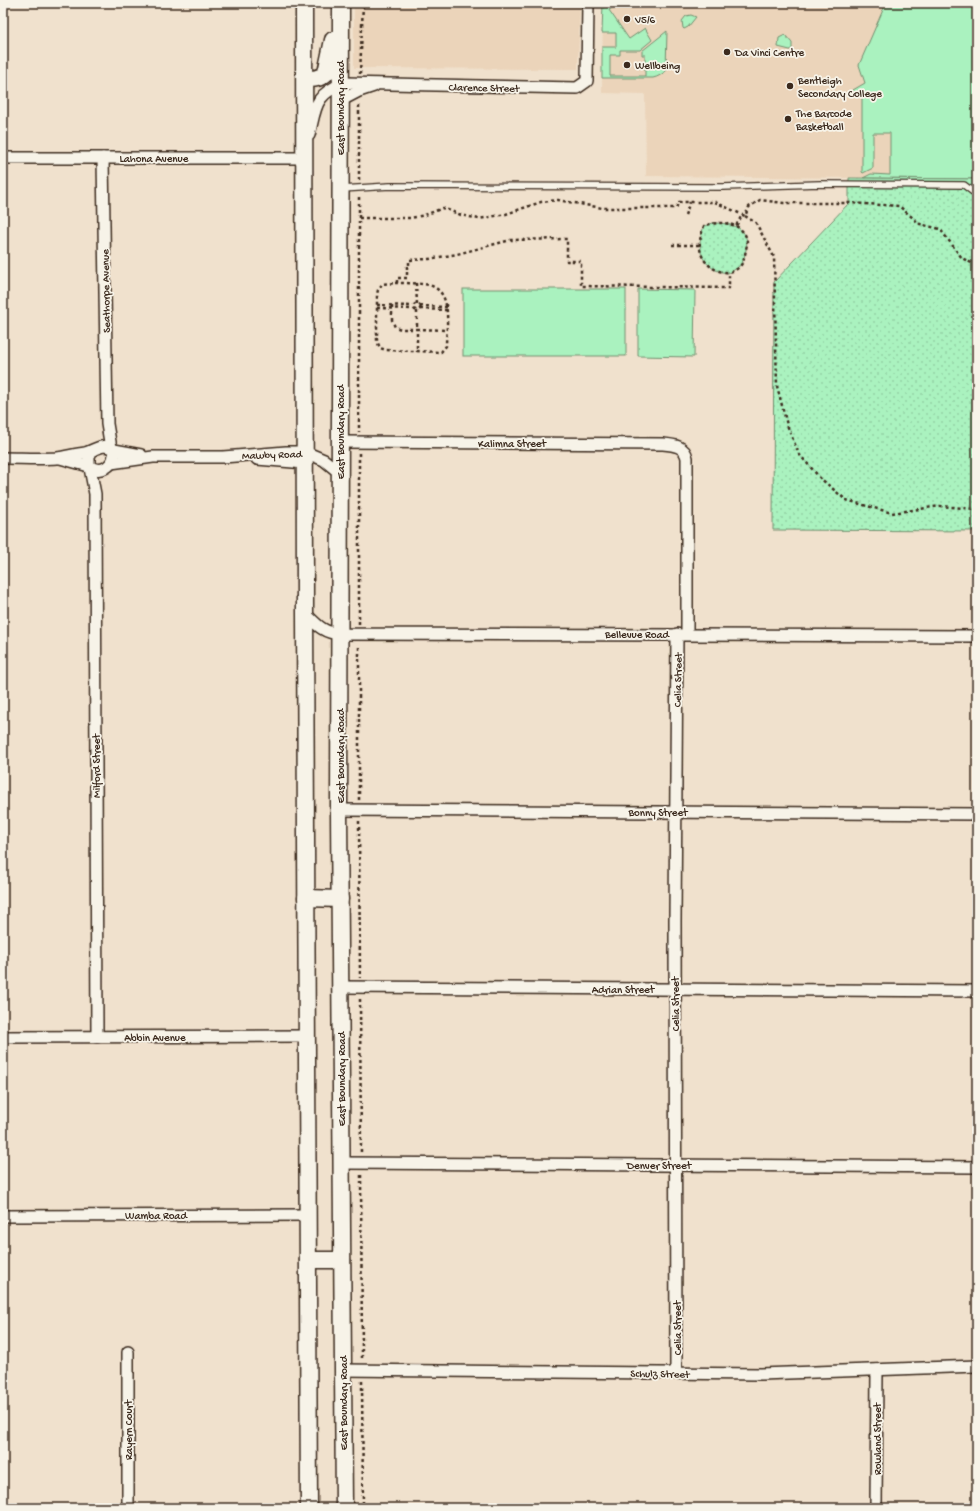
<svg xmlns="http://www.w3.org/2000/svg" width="980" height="1511" font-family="'Gochi Hand',sans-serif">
	<defs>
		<pattern id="park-dots" width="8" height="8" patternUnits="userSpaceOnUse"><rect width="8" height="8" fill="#aaf2bf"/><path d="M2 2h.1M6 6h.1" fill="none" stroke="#93d0a4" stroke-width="1.8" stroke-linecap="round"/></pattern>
	</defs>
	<rect width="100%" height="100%" fill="#f0e1cd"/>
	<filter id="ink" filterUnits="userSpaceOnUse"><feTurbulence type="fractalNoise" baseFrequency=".025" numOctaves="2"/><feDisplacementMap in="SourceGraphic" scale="8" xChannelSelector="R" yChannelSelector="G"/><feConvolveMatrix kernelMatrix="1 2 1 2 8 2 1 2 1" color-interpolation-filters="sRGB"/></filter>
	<g filter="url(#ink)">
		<!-- built -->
		<g fill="#ebd4ba">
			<polygon points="354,3 580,3 578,69 354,68"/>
			<polygon points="603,3 977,3 977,179 646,176 645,94 602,93"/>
		</g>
		<!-- green -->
		<g fill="#aaf2bf" stroke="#728e6e">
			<path d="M603,3h17l-11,7 20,29 16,-11 7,12 -12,10h-20v5h-10v21h35v-21h-3v-4l25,-20 -1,39c-3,4 -8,7 -13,8h-51v-31h14v-14h-14z"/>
			<polygon points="886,3 977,3 977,179 863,178 871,174 890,175 890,133 873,133 873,168 863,173 862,172 862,95 853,95 853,90 865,83 859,65"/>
			<polygon points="691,15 696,17 688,27 684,29 683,28 682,21 686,16"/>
			<polygon points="785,35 792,43 792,49 790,50 778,47 779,38"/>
			<rect x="463" y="289" width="163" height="67"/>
			<polygon points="638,289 695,290 694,357 638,356"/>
		</g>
		<!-- park -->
		<g fill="url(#park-dots)" stroke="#728e6e">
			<polygon points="849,178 977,179 977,531 773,530 774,282 849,203"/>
			<path d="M713,223c18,0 38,4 33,27 -3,14 -5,17 -18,23 -4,-1 -9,-1 -12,-3 -19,-10 -18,-27 -12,-44z"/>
		</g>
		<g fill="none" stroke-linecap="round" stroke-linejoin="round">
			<defs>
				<polyline id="service" points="342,189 390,186 723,187 820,184 964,185 977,195"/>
				<g id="minor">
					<polyline points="340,101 359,91 374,86"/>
					<path d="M309,135c7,-28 5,-41 36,-52l232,5 10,-7 1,-78"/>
					<polyline points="3,158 305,158"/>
					<polyline points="103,158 107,424 111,448"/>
					<path d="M340,442l323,2c11,1 22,2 24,14v176"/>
					<polyline points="114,450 141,455"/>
					<path d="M3,458c18,0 36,1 54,0 9,-1 18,-4 28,-5 9,-2 19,-12 29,-3 2,15 -13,25 -25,16v-9l2,-5"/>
					<polyline points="60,458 89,466"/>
					<polyline points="257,459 305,463"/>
					<polyline points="111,463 153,457 223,457 286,452 305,452 324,460 340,473"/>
					<polyline points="90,468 95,494 97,1037"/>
					<path d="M305,613c11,11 18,20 35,21l637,2"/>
					<polyline points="339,810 977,814"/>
					<polyline points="340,987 977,991"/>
					<polyline points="3,1037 307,1036"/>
					<polyline points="341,1163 977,1167"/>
					<polyline points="3,1216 308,1215"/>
					<polyline points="128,1352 128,1508"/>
					<polyline points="342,1370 761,1374 977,1366"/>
					<polyline points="676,1373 675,922 677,634"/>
					<polyline points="876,1508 877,1370"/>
				</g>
				<g id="secondary">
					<polyline points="304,3 305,613 309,1508"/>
					<polyline points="341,3 339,810 344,1508"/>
					<path d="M305,79c8,0 15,0 21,-6l7,-33"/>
					<polyline points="306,898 340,899"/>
					<polyline points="308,1260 342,1260"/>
				</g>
			</defs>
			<!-- service casing -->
			<use href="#service" stroke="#3b2a1e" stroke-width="8"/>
			<!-- minor casing -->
			<use href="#minor" stroke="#3b2a1e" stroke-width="14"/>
			<!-- secondary casing -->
			<use href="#secondary" stroke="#3b2a1e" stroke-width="19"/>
			<!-- path -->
			<g stroke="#3b2a1e" stroke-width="2.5" stroke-dasharray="3 3" stroke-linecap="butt">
				<polyline points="360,74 363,3"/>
				<polyline points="359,180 359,103"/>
				<polyline points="359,197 359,432"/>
				<polyline points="685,215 690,202"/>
				<polyline points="745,216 756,223 774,257 777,386 787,425 799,454 820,478 846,500 892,513 940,506 977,509"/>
				<polyline points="359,218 411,218 425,215 443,208 461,215 479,219 506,214 541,202 558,200 602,208 676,208 679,202 715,202 745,216 749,207 760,200 784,203 849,203 899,206 920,224 940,229 962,258 977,266"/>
				<path d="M736,226c9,6 13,12 10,23 -1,6 -2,13 -6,17 -12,14 -35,2 -39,-13 -3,-10 0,-18 3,-27 12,-4 20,-4 32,0l6,-11"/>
				<polyline points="672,245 700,245"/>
				<path d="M395,283c9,0 19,0 28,1 32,3 23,40 23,62l-5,6 -55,-2 -6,-2 -3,-7v-47l1,-4 4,-6z"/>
				<polyline points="397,283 397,278 407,278 407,265 409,265 409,260 429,259 457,254 511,240 567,239 567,261 581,261 581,286 729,288 729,273"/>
				<polyline points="416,283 417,304"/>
				<circle cx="417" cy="307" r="3.5"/>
				<polyline points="377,305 413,306"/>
				<polyline points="392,306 392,320 395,327 401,329 417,329 417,352"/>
				<polyline points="420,306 447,307"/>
				<polyline points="377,308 413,309"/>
				<polyline points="420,309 447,310"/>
				<polyline points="417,311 417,329 446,330"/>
				<polyline points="359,624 359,453"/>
				<polyline points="359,800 359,645"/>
				<polyline points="359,821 360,978"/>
				<polyline points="360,999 361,1154"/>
				<polyline points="361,1175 362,1360"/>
				<polyline points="362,1381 363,1508"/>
			</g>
			<!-- service -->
			<use href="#service" stroke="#f7f3e8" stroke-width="5.5"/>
			<!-- minor -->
			<use href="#minor" stroke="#f7f3e8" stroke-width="11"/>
			<!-- secondary -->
			<use href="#secondary" stroke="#f7f3e8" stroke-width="16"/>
		</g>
	</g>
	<!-- markers -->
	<g fill="#3b2a1e" stroke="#f7f3e8" stroke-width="1.5">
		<circle cx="627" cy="19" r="4"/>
		<circle cx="727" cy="52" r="4"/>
		<circle cx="627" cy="65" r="4"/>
		<circle cx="790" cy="86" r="4"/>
		<circle cx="788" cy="119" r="4"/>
	</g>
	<g text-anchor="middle" stroke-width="3.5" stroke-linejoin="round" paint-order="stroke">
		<!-- poi labels -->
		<g font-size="11" fill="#3b2a1e" stroke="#f7f3e8" text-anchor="start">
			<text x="635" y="23">V5/6</text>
			<text x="735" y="56">Da Vinci Centre</text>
			<text x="635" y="69">Wellbeing</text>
			<text x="798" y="84">Bentleigh<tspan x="798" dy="13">Secondary College</tspan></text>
			<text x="796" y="117">The Barcode<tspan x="796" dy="13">Basketball</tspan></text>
		</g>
		<!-- street labels -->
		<g font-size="11" fill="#3b2a1e" stroke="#f7f3e8">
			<text transform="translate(484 87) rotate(1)" y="4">Clarence Street</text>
			<text transform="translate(340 108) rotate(-90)" y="4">East Boundary Road</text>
			<text x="154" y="162">Lahona Avenue</text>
			<text transform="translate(105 291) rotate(-91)" y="4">Seathorpe Avenue</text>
			<text transform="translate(340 432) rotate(-90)" y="4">East Boundary Road</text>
			<text x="512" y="447">Kalimna Street</text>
			<text transform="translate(272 454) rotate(-2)" y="4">Mawby Road</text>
			<text x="637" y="638">Bellevue Road</text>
			<text transform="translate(677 680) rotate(-89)" y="4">Celia Street</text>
			<text transform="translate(340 756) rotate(-90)" y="4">East Boundary Road</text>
			<text transform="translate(96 766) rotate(-90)" y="4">Milford Street</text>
			<text x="658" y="816">Bonny Street</text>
			<text x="623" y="993">Adrian Street</text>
			<text transform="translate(675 1004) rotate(-90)" y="4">Celia Street</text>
			<text x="155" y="1041">Abbin Avenue</text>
			<text transform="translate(341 1079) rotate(-90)" y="4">East Boundary Road</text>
			<text x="659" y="1169">Denver Street</text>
			<text x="156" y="1219">Wamba Road</text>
			<text transform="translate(677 1328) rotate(-90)" y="4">Celia Street</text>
			<text transform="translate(660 1373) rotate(1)" y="4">Schulz Street</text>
			<text transform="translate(343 1403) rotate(-90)" y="4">East Boundary Road</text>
			<text transform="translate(128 1430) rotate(-90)" y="4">Rayern Court</text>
			<text transform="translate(877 1439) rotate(-90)" y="4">Rowland Street</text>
		</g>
	</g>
	<!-- margin -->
	<rect width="980" height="1511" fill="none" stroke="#f7f3e8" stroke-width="16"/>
	<rect x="8" y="8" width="964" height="1495" fill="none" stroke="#3b2a1e" stroke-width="1.5" filter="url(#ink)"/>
</svg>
